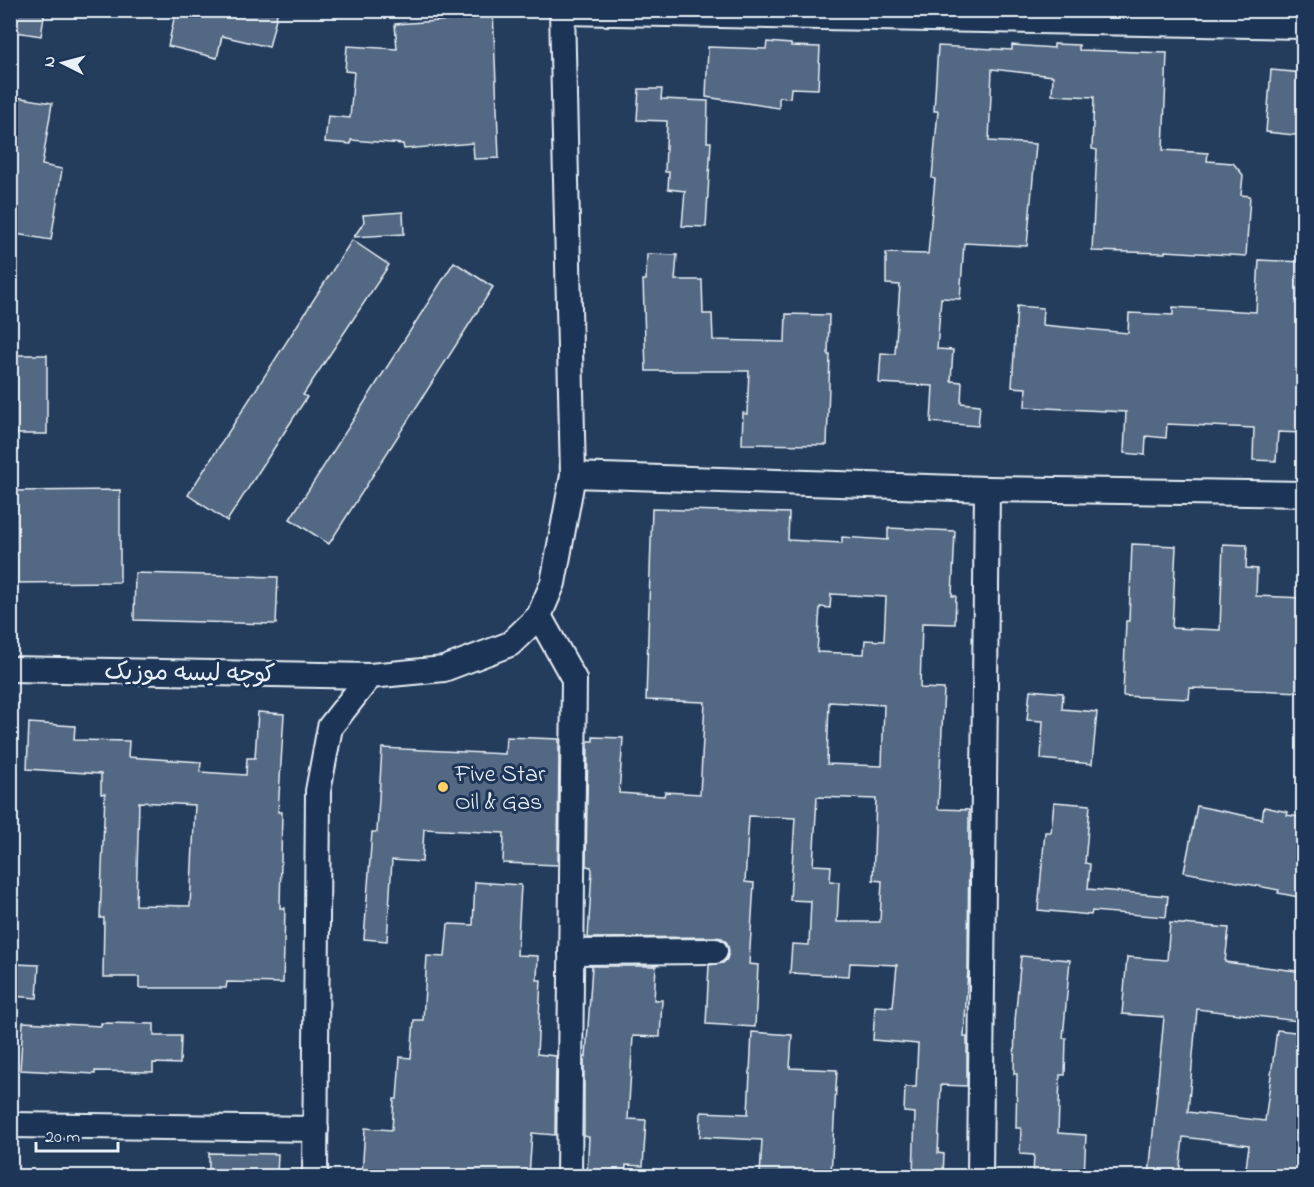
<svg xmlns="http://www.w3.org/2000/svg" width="1314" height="1187" font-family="'Indie Flower','Playpen Sans Arabic',sans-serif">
	<rect width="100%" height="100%" fill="#253d5d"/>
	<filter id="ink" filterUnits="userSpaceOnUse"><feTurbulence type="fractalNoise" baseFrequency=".0167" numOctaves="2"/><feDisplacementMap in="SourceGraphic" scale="12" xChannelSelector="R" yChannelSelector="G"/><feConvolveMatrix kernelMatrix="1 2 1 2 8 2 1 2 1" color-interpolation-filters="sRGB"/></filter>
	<g filter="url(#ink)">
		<!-- building -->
		<g fill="#536782" stroke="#e8f1f8" stroke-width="1.5" fill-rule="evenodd">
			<polygon points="10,10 45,10 41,36 10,31"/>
			<polygon points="176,10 278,10 269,47 222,36 217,58 168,46"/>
			<polygon points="468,10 493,10 499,158 474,159 473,143 404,149 403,144 351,140 351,144 325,142 328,116 350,118 354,72 345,71 347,46 397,49 395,24 469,19"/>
			<polygon points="767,42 791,44 791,46 820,47 818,89 791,88 790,98 779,97 779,108 706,97 708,47 766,49"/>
			<polygon points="1054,44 1079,45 1079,50 1167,53 1163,150 1208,153 1207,161 1233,163 1243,175 1241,195 1250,196 1246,256 1165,251 1165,253 1092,251 1097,150 1092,149 1094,97 1052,95 1053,76 992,69 989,141 1036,144 1027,246 964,243 960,299 941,298 937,349 953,350 951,381 962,382 961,403 980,405 978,426 931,422 933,386 879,383 881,353 895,354 900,285 886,284 886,253 928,254 935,179 932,178 938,111 934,111 938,46 1012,50 1012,45 1054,48"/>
			<polygon points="1271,70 1304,73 1304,136 1266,132"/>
			<polygon points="639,89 662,89 661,99 708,101 707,142 711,142 706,227 682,226 685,191 668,189 669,172 665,172 667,121 637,120"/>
			<polygon points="10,96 52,103 42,165 62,169 51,240 10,233"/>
			<polygon points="403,212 404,234 354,237 364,222 363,215"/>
			<polygon points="352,240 389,265 303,395 307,397 227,521 188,495"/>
			<polygon points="647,254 677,255 675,280 702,280 703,314 712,314 713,340 785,342 786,314 829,315 828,355 830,355 827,445 742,444 743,413 747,414 749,371 646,371 643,280 646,280"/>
			<polygon points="1259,260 1304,262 1302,433 1278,432 1276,461 1253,460 1254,428 1167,424 1166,438 1146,436 1145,455 1124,453 1126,412 1025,407 1026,388 1012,387 1017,306 1043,308 1042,325 1128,333 1129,313 1173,315 1173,307 1256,312"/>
			<polygon points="454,262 493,287 329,544 290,519"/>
			<rect x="10" y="355" width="37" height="79"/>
			<polygon points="120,490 120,582 10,583 10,491"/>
			<path d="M652,509l137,4 -1,27 54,3v-6l46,3v-12l67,3 -3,65h4l-1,28 -33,-1 -2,65 24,1 -6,120 31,1 -1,158 -4,69h3v49l-26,-1 -3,68 6,1 -1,22h-30l2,-63 -11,-1 1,-25h11l2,-43 -45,-4 2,-34 18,1 4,-42 -47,-2 -1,13 -59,-3 2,-29 17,1 2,-44 -21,-1 5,-82 -46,-2 -4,66 9,1 -5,81 9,1 -3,62 -49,-3 3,-59 14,-2 4,-4 2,-8 -2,-8 -5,-5 -7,-1 -127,1 4,-68 -1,-3 -5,-1 2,-125h5v-4l30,1 -4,55 45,3 1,-4 35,2 5,-92 -59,-2zM831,594l55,3 -2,44 -19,-1 -1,14 -47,-2 3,-45 10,1zM829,702l55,3 -2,61 -55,-2zM817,797l59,2 -3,81 9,1 -2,41h-43l2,-40 -9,-1 1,-15 -18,-1z"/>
			<polygon points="1132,544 1176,546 1172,628 1220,630 1223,544 1247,545 1246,568 1257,569 1256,596 1304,598 1304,692 1190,688 1189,699 1123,696 1126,621 1129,621"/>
			<polygon points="135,573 278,577 276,624 134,620"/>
			<polygon points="1030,690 1063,693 1062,709 1097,712 1092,764 1041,759 1043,721 1027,720"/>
			<path d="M258,712l26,2 -6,98h4l-2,96h5l-2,75 -56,-1 -1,6h-87v-11h-36l1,-59h-4l5,-124h-4v-20l-74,-5 2,-46 46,3 -1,14 55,1 -1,16 73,5 -1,10 46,3 1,-17h8zM139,802l56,3 -5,101 -54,-1z"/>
			<polygon points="506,737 559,739 558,865 503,863 504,833 424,829 422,862 392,860 387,941 364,939 372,832 377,832 382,748 505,754"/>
			<polygon points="1054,802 1090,805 1085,863 1090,864 1088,889 1168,896 1166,917 1092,911 1091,915 1038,910 1045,832 1051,832"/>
			<polygon points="1197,806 1262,819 1264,807 1288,812 1287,815 1304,818 1304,898 1278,893 1279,890 1184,872"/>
			<polygon points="475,882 521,885 517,955 538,956 537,980 541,980 537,1054 556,1056 555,1135 532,1133 529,1176 362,1176 365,1128 392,1130 394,1099 397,1099 400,1057 411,1058 414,1020 423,1020 427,956 445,957 448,924 473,925"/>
			<polygon points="1170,923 1229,928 1225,962 1304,972 1298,1021 1197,1009 1188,1112 1265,1121 1277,1030 1304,1033 1304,1176 1245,1176 1249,1145 1183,1137 1179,1176 1149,1176 1164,1017 1122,1014 1127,957 1167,960"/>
			<polygon points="1021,956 1070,960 1063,1038 1066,1038 1065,1075 1060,1075 1058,1133 1086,1135 1084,1176 1033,1176 1034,1155 1020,1154 1021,1128 1016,1128 1017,1074 1014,1074 1015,1021"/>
			<polygon points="15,964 39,965 37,998 13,996"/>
			<polygon points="592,966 656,966 654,1000 662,1000 660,1037 633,1036 628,1119 646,1120 643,1166 626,1165 625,1176 587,1176 589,1137 584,1136 584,1057 586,1057"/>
			<polygon points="23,1022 101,1026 101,1023 154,1024 154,1036 181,1036 180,1064 153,1063 153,1072 95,1071 95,1074 20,1070"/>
			<polygon points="752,1032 792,1035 790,1068 837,1070 831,1174 820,1173 820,1176 760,1176 762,1140 700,1137 701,1112 748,1114"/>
			<polygon points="209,1153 278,1154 277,1176 209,1176"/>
		</g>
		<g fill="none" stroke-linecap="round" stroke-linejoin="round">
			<defs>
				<g id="minor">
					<polyline points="562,12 1304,26"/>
					<polyline points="573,475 987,489 1304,494"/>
					<polyline points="539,616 574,679 569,1176"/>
					<polyline points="10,669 370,676 444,669 510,644 539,616 553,583 573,475 562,10"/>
					<polyline points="571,952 715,951"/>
					<polyline points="10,1125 316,1129"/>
					<polyline points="315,1176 318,791 330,727 370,676"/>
					<polyline points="980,1176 987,489"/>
				</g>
			</defs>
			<!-- minor casing -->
			<use href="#minor" stroke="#e8f1f8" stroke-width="28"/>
			<!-- minor -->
			<use href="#minor" stroke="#1d3557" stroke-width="24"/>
		</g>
	</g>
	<!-- markers -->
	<circle fill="#ffd166" stroke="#1d3557" stroke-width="2" cx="443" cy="787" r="6"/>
	<g text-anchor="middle" stroke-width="6" stroke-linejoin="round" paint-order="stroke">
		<!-- street labels -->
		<g font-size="24" fill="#e8f1f8" stroke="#1d3557">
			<text transform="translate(190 672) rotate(1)" y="8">کوچه لیسه موزیک</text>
		</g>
		<!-- poi labels -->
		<g font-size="24" fill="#e8f1f8" stroke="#1d3557" text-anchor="start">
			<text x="455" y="781">Five Star<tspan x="455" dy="28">Oil &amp; Gas</tspan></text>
		</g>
	</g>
	<!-- margin -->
	<rect width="1314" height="1187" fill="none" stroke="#1d3557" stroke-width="36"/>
	<rect x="18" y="18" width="1278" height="1151" fill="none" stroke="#e8f1f8" stroke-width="2" filter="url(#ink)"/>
	<!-- north arrow -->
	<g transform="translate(63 63) rotate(276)" stroke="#1d3557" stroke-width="4.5" paint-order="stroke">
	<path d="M0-4.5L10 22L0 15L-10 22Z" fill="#e8f1f8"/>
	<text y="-9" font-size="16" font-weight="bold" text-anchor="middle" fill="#e8f1f8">N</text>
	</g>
	<!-- scale -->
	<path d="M36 1142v9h82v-9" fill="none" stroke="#e8f1f8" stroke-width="3"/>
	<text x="45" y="1142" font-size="18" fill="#e8f1f8" stroke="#1d3557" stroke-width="4.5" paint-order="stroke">20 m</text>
</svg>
